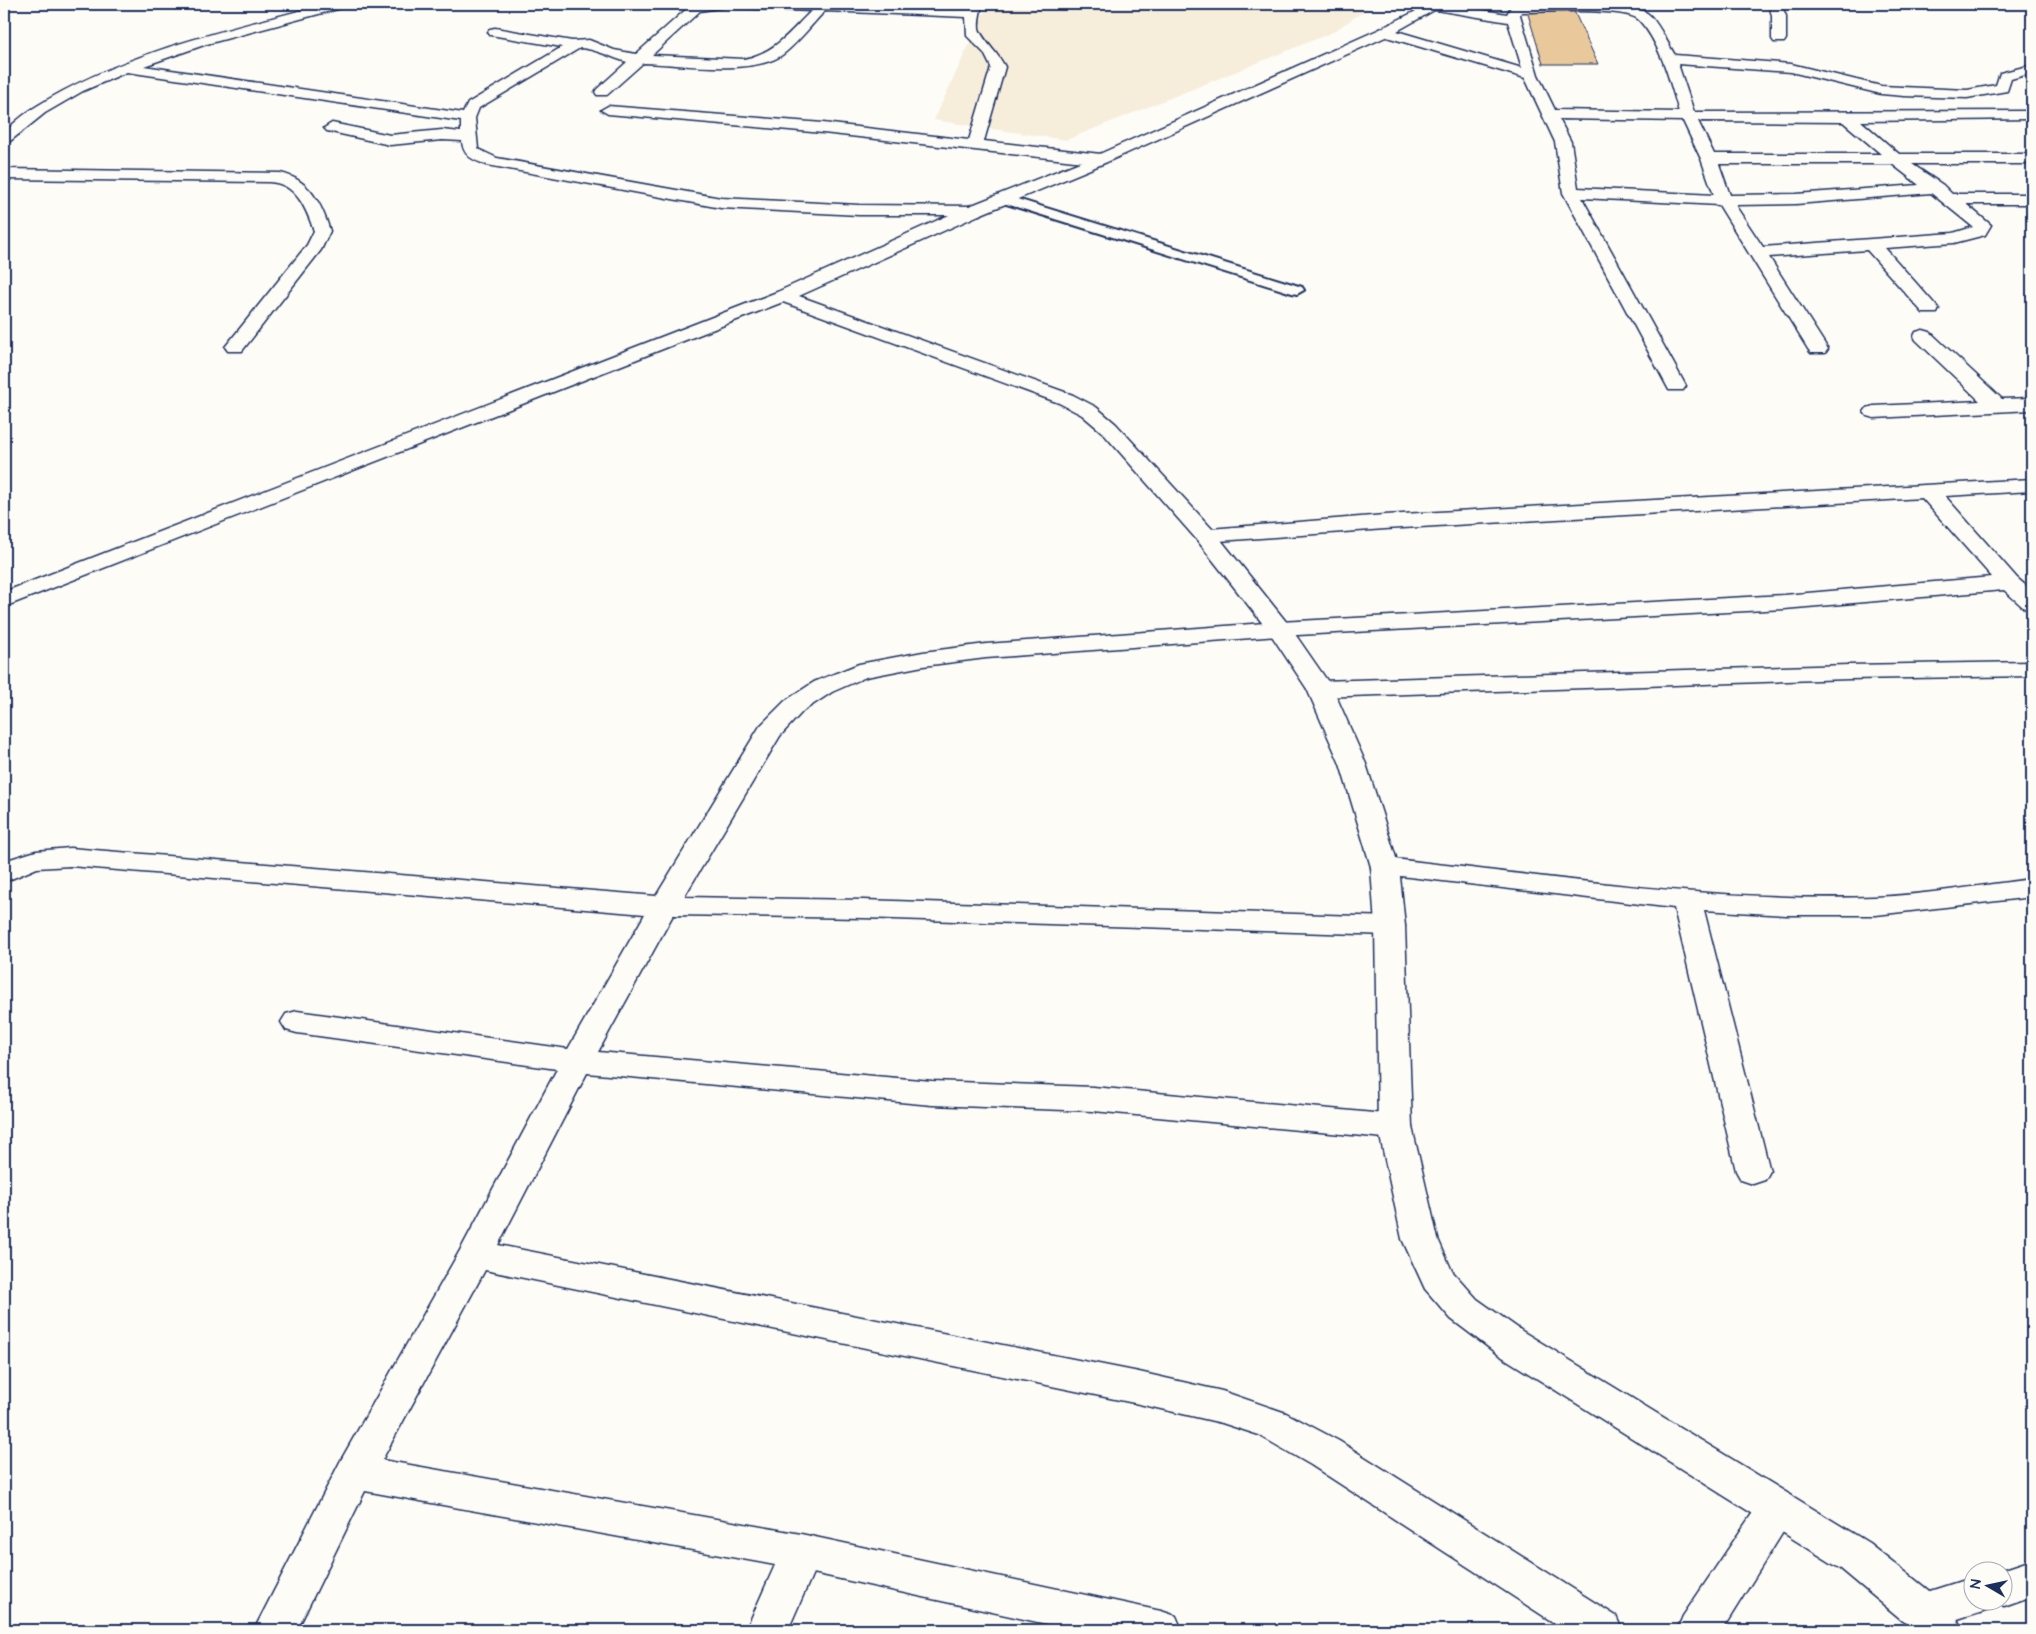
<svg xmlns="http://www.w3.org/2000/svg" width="2036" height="1634" font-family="'Architects Daughter',sans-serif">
	<rect width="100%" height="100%" fill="#fdfcf7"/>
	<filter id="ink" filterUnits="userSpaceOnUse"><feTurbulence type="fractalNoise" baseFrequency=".02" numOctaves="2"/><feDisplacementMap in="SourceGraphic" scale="10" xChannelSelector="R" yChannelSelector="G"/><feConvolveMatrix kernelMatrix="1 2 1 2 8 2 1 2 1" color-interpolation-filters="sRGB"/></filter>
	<g filter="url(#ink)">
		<!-- built -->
		<polygon fill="#f7eddb" points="988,4 1375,4 1331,33 1066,140 934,120"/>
		<!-- building -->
		<polygon fill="#e9c99b" stroke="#1b2f5e" points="1527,11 1574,11 1598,64 1543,64"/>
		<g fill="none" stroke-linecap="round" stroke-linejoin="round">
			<defs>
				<polygon id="service" points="1004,195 1302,287 1304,290 1297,294 1292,293 1000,202 998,199"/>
				<g id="minor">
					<path d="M326,4h20l-1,3 -138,37 -63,22 319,47 5,-10 94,-56 -72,-12 -2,-3 2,-3 5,-1 77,13 17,-1 25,10 22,4 55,-49 35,-1 -1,3 -25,4 -48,44 92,4c31,-6 46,-27 67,-48l-73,-3 -6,-4h101l135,5 2,-5h12c-1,8 -4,15 -3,24 1,9 20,26 26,39l-21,74 117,13 8,5 -8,5 -278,-31 -215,-19 -7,-4 7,-4 215,17 146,17 22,-73 -7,-14 -17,-17 -1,-19 -141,-6c-13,13 -31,37 -46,46 -32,18 -99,7 -136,6l-36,32h-10l-2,-3 2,-3 30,-27c-14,-4 -34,-14 -47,-14l-101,60 -4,10 3,31 19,9 224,40 138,7 114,1 6,1 2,4 -2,4h-120l-138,-7 -234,-43c-13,-5 -24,-8 -25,-24l-20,-1 -52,5 -63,-14 -3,-3 8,-5 58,12 52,-5 19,2v-11l-334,-49 -44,19 -38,22 -36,29 -5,2v-12c10,-9 21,-19 33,-26 87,-54 191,-76 289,-102z"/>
					<path d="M1431,4h15l61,10 5,-9 5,-1c29,0 108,-4 130,9 10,7 21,31 28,42l116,9 90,22 86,4 29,-5 4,-12 32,-8v8l-21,6 -4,12 -40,7 -63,-2 -23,-2 -90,-22 -113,-8 16,48 338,-1v8l-171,2 38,33h133v10h-120l31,21 9,9h80v10h-66l25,21 -6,10 -31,8 -69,5 54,61 -2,4h-14l-56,-63 -98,7 59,92 -3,4h-14l-3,-4 -89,-144 -137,-7 104,188 -3,4h-14l-106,-197 -8,-51 -30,-64 -145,-43 -2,-3 2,-3h10l132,39 -14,-46 -72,-12 -5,-1zM1521,12c22,0 106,-5 118,8 22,24 31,62 40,92l-124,-2 -17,-35 -18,-60zM1559,119l124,2 18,38 13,36 -136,-7 -7,-46zM1698,121l145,1 38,32h-167zM1719,164h173l27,21 -123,9 -66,1zM1931,193l42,34 -20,6 -190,14 -28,-42 61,-1z"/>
					<polygon points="1769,4 1781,4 1786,16 1786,39 1784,42 1774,42 1772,39 1772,16"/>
					<path d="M4,169l276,4c29,6 42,31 50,58l-9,19 -79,101h-14l-3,-4 82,-102 7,-14c-8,-23 -18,-48 -45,-49l-265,-3z"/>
					<polygon points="1923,330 1930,332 2002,399 2032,398 2032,410 1874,418 1867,416 1864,412 1867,408 1874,406 1980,401 1916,340 1914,336 1916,332"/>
					<polygon points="2032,479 2032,491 1945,496 2017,578 2032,591 2032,610 2024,608 2004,590 1784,609 1279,636 986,658 923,666 866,677 832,692 803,711 780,736 684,897 863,900 1390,917 1400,919 1405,926 1400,933 1390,935 863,918 673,915 598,1052 932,1081 1093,1087 1395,1115 1407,1119 1412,1127 1407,1135 1395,1139 1093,1111 932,1105 587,1073 498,1245 1139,1372 1222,1391 1286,1413 1339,1441 1616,1616 1622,1630 1565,1630 1311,1465 1259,1435 1222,1423 1139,1404 485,1270 382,1460 801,1534 1161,1611 1176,1616 1182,1630 1074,1630 813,1573 788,1630 746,1630 775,1565 365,1491 297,1630 254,1630 341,1460 463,1245 557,1069 297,1033 286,1030 281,1022 286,1014 297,1011 568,1049 645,914 70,866 37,868 4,882 4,861 36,851 70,848 656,896 760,726 785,701 814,682 859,664 923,652 986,644 1279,622 1784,595 1992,577 1922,498 1385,529 1205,542 1197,540 1194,535 1197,530 1385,515"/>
					<polygon points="2032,662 2032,676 1849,679 1320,697 1311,694 1307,689 1311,684 1320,681 1849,665"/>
					<path d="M1385,858c162,18 326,44 489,39 51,-2 107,-12 158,-18v18l-156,18h-90l-82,-5 66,261 -5,9 -12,4 -12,-4 -5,-9 -62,-263 -299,-35 -4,-6 4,-6z"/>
					<polygon points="1778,1491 1792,1496 1798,1508 1722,1630 1677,1630 1683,1616 1764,1496"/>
					<polygon points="2032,1560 2032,1596 2004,1606 1993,1602 2004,1602 2004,1572 1996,1572"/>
					<polygon points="1974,1577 1974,1602 1992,1602 1989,1609 1923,1630 1908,1624 1902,1611 1908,1598"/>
				</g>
				<polygon id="tertiary" points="1430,4 1445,4 1390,35 1107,162 979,215 799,296 1073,395 1096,407 1116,424 1213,530 1288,624 1333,689 1366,764 1399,867 1405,926 1412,1127 1438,1239 1452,1271 1477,1299 1522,1331 1869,1543 1938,1598 1956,1616 1962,1630 1914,1630 1841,1569 1496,1353 1451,1319 1425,1289 1402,1239 1378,1127 1375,926 1371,867 1340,764 1307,689 1270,633 1197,540 1102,432 1082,415 1059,403 783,302 4,607 4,592 777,292 967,207 1095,156 1380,29"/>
			</defs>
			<!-- service casing -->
			<use href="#service" stroke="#1b2f5e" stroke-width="4"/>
			<!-- minor casing -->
			<use href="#minor" stroke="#1b2f5e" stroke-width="3"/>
			<!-- tertiary casing -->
			<use href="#tertiary" stroke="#1b2f5e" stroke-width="3"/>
			<!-- service -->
			<use href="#service" fill="#fdfcf7" fill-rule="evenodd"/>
			<!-- minor -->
			<use href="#minor" fill="#fdfcf7" fill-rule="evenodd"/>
			<!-- tertiary -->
			<use href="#tertiary" fill="#fdfcf7" fill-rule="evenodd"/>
		</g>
	</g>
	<!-- margin -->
	<rect width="2036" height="1634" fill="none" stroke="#fdfcf7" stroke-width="20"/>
	<rect x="10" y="10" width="2016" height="1614" fill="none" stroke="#1b2f5e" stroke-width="2" filter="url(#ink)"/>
	<!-- north arrow -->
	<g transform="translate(1988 1586) rotate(279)"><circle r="24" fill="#fdfcf7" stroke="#a3aaba"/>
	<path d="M0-4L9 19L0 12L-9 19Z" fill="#1b2f5e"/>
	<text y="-8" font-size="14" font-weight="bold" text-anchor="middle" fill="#1b2f5e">N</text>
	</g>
</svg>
